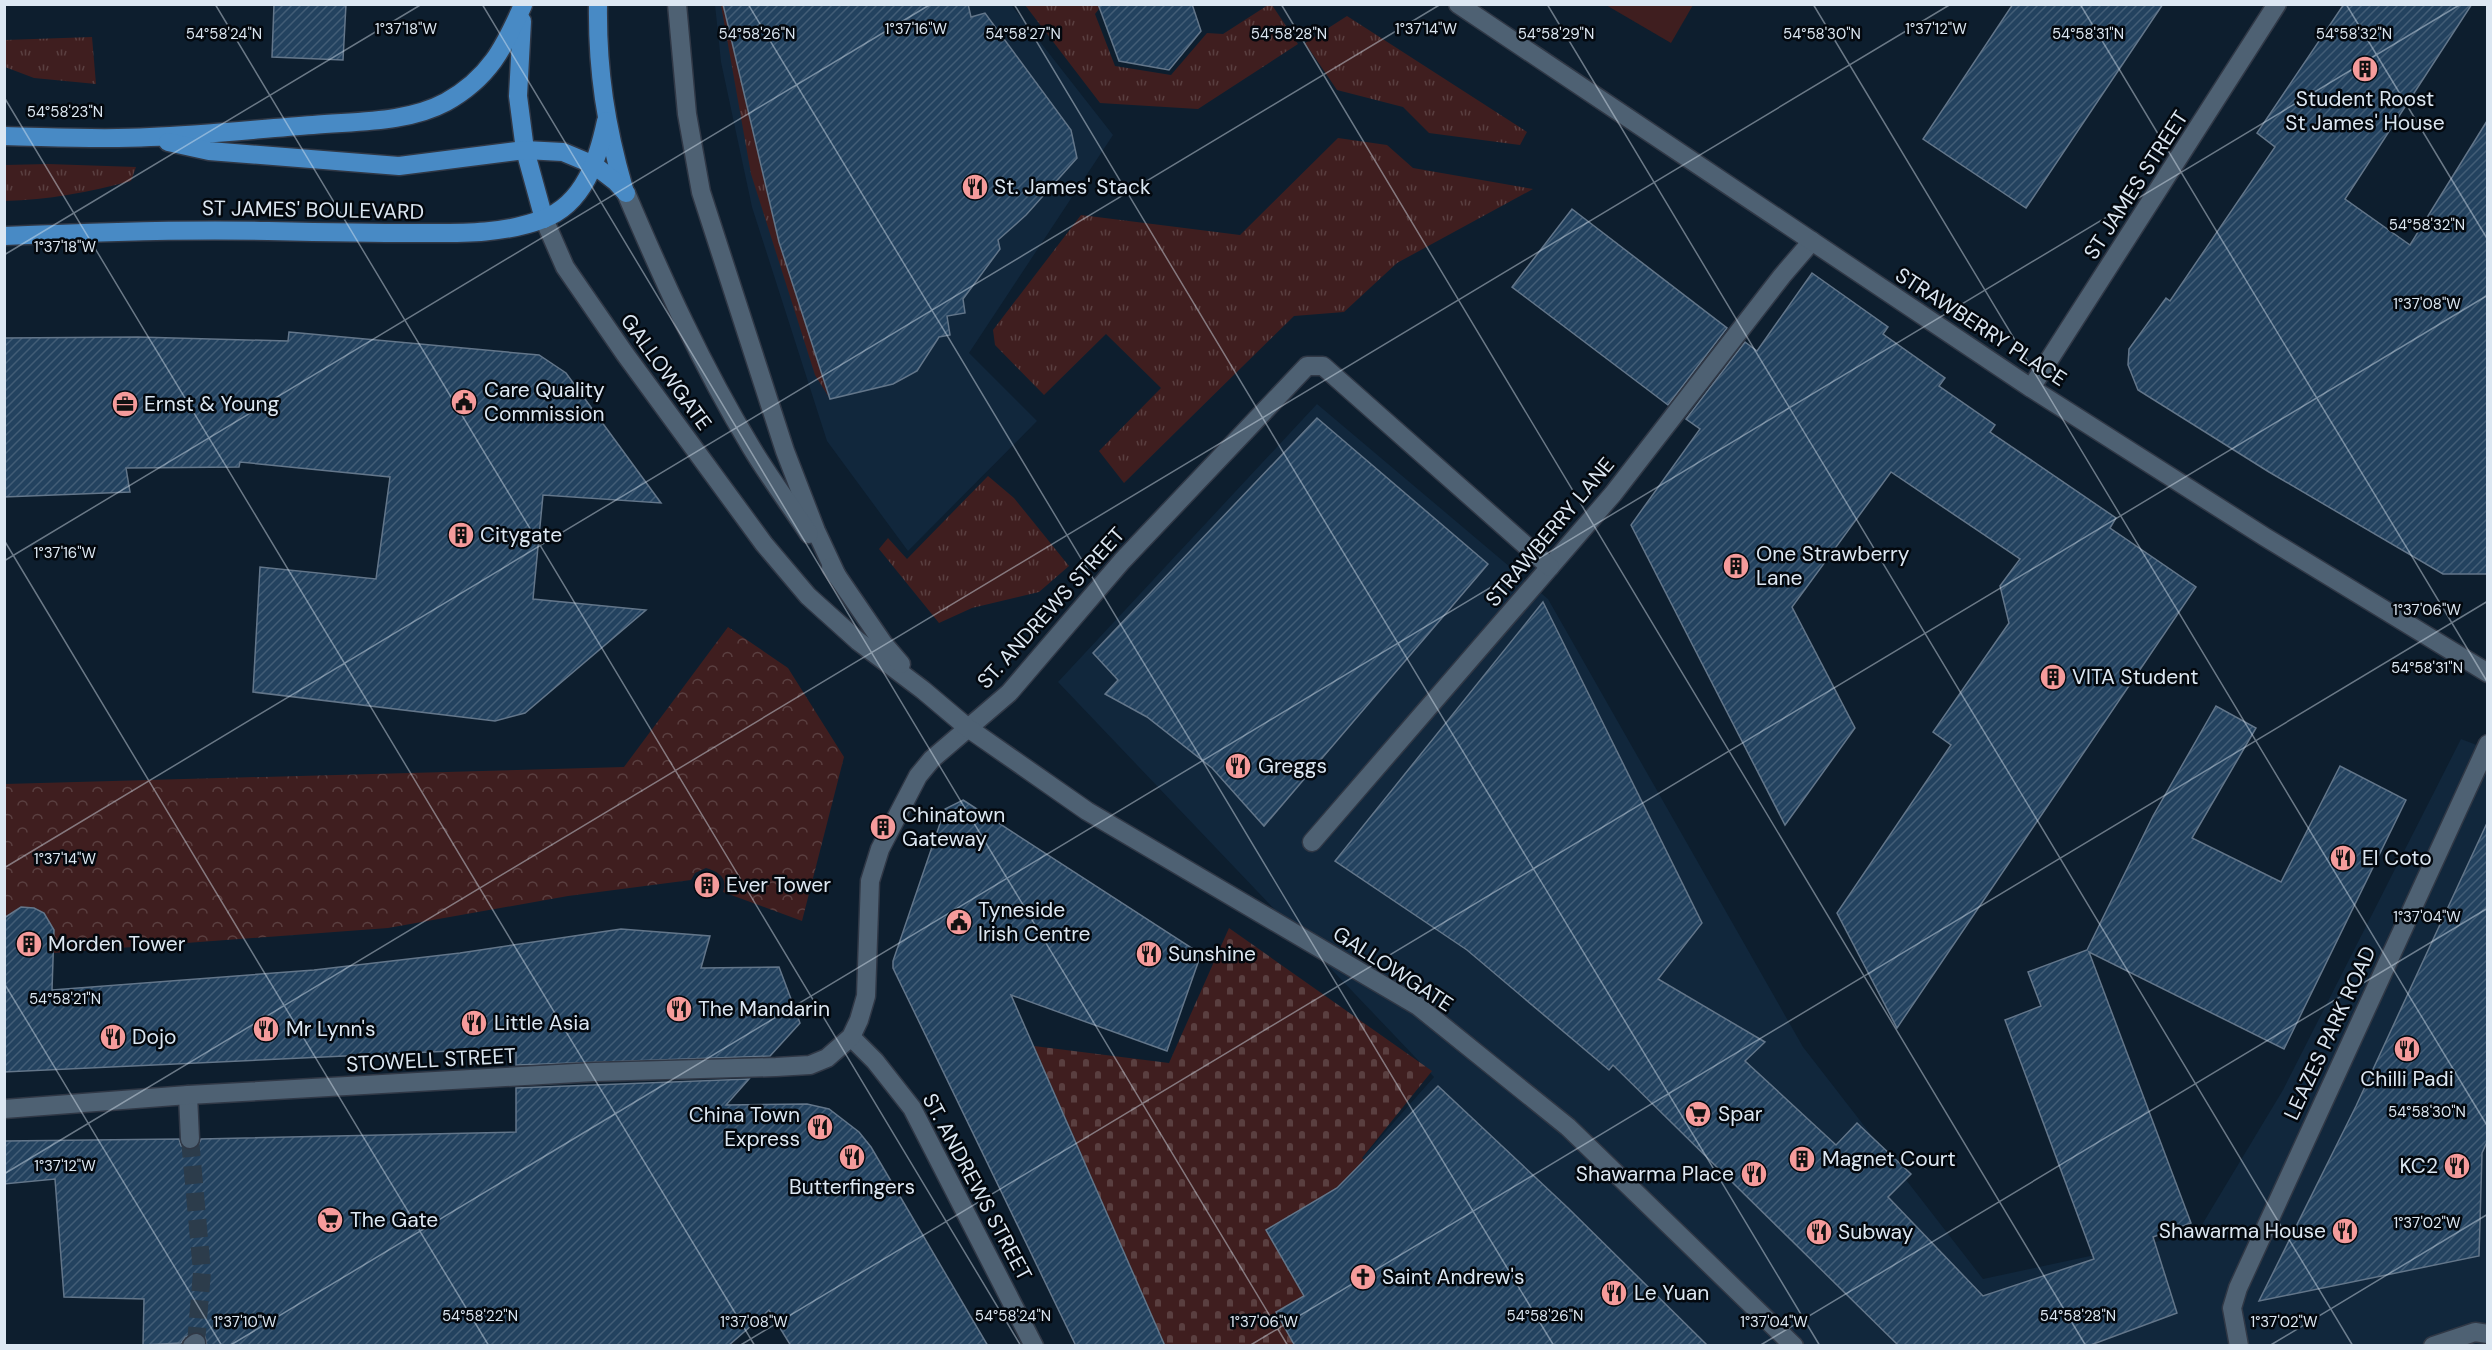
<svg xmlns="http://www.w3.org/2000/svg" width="2492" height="1350" font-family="'DM Sans',sans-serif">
	<defs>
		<pattern id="grass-tufts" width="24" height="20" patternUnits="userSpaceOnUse" patternTransform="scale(1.5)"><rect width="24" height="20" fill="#3f1e1f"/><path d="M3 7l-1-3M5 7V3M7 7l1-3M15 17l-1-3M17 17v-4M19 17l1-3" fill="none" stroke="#5a3f40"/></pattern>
		<pattern id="forest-crowns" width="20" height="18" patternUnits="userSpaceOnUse" patternTransform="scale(1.5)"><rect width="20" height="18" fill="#3f1e1f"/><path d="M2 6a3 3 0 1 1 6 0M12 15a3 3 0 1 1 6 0" fill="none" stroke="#5a3f40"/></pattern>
		<pattern id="cemetery-stones" width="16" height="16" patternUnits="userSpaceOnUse" patternTransform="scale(1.5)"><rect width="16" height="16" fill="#3f1e1f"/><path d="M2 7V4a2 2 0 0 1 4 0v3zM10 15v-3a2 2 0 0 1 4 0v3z" fill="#5a3f40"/></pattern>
		<pattern id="building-hatch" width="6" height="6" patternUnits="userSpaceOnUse" patternTransform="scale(1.5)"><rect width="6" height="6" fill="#23425f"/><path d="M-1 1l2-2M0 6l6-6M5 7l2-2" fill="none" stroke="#425d76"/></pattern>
	</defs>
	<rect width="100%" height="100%" fill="#0d1e2e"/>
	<!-- built -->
	<g fill="#11273c">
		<polygon points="715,5 1011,5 1113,135 969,353 1037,421 908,551 827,441 752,207 721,62"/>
		<polygon points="1317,404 1548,599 1803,1047 1983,1279 2197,1233 2283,1090 2461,739 2487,749 2487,1345 1563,1345 1362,1158 1434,1077 1058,682"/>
	</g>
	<!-- grass -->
	<g fill="url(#grass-tufts)">
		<polygon points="721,5 723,5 779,242 830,399 815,375 751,174"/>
		<polygon points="1025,5 1102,5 1095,14 1115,66 1171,75 1207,33 1223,34 1268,5 1272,5 1298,44 1198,109 1100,103"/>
		<polygon points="1347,16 1527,132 1520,145 1429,133 1403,107 1337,90 1305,43"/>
		<polygon points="92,37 96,84 34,78 5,67 5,40"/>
		<polygon points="1338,138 1387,145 1413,168 1533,189 1397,263 1344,312 1294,316 1124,483 1099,451 1161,388 1106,334 1044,395 995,345 993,330 1081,215 1240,235"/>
		<path d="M48,164l88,3 -5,14c-42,11 -83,19 -126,20v-36z"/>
		<polygon points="988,476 1014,498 1069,566 1039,592 972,608 939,623 879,549 888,538 907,559"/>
	</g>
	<!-- forest -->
	<path fill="url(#forest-crowns)" d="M728,627l60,41 56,89 -42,164 -79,-29c5,-14 -4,-20 -17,-24l-11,5 -4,7 -123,16 -180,32 -335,25 1,-23 -10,-17 -10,-5 -13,-1 -16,12v-135l619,-17z"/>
	<!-- cemetery -->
	<polygon fill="url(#cemetery-stones)" points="1229,928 1432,1071 1362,1158 1556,1345 1165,1345 1034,1046 1169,1063"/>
	<!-- pitch -->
	<polygon fill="#3f1e1f" points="1606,5 1693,5 1671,43"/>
	<!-- building -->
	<g fill="url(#building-hatch)" stroke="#63768a" stroke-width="1.5">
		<polygon points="274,4 346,4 343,60 272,57"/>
		<polygon points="723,4 968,4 971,17 985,13 1071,130 1077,158 1026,215 998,240 1000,249 963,299 965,313 947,316 950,335 939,337 917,371 893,384 830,399 779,242"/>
		<polygon points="1098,4 1192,4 1201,31 1169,70 1119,61"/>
		<polygon points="2013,4 2163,4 2026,208 1923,139"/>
		<polygon points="2344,4 2472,4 2345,199 2410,245 2487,121 2487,574 2443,574 2269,472 2138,390 2128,365 2129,349 2166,298 2170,301 2275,147 2257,133"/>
		<polygon points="1572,209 1727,328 1668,405 1512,287"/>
		<polygon points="1812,273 1888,327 1883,334 1945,378 1939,386 1995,425 1990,432 2116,518 2110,528 2196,587 1897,1028 1837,913 1951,745 1933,732 2009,623 2000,586 2020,559 1891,472 1792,607 1855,728 1785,825 1631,525 1700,429 1686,419 1745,342 1757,351"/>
		<polygon points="289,332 539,355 566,373 661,503 543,495 533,599 646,610 525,713 495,721 253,692 260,567 376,579 390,477 240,462 239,467 126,468 130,492 4,497 4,338 138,337 288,341"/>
		<polygon points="1317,418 1488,564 1264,826 1212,768 1147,717 1105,694 1118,680 1093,653"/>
		<polygon points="1543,602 1702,923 1658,979 1765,1042 1745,1061 1836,1145 1857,1123 1911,1174 1888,1197 1983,1296 2094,1259 2005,1020 2041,1006 2028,972 2087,950 2153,816 2216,706 2256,728 2192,838 2281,882 2340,766 2406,800 2284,1049 2089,952 2191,1223 2153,1237 2177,1313 2088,1346 1899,1346 1613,1065 1609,1070 1467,950 1335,861"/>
		<polygon points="963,800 1201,954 1167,1051 1011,995 1165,1346 1076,1346 893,968 893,961 945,809"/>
		<polygon points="2487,823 2487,1142 2482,1153 2479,1256 2259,1301 2356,1106"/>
		<polygon points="21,907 34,908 44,913 54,930 52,990 314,970 460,953 621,929 710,936 701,968 779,967 800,1023 770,1056 516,1065 516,1048 4,1072 4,918"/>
		<polygon points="749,1079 726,1105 807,1104 829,1109 859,1132 871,1147 988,1346 791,1346 769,1310 728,1346 207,1346 205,1336 195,1332 185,1337 181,1343 143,1345 144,1299 64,1297 55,1179 4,1184 4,1141 179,1139 181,1146 190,1150 197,1148 201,1139 516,1132 516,1088"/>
		<polygon points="1438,1086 1568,1208 1708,1346 1295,1346 1276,1312 1304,1296 1266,1230 1337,1188"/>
	</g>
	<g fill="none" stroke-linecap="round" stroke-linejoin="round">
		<!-- street-tunnel -->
		<polyline stroke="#2c3c4b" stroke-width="18" stroke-dasharray="18 9" stroke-linecap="butt" points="190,1139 202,1272 196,1343"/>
		<defs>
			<g id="street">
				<polyline points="2031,388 2277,4"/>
				<polyline points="1312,842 1613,494 1782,276 1812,241"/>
				<polyline points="851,1037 875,1061 912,1108 1034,1346"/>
				<polyline points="188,1095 190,1139"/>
				<polyline points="4,1109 188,1095 594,1072 776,1067 810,1065 827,1058 851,1037 859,1020 866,996 870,881 880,849 918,776 932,759 1009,693 1122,561 1307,366 1323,366 1550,567"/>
				<polyline points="192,1346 196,1343"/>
				<polyline points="2239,1346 2232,1308 2238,1288 2488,744"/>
			</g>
			<g id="secondary">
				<polyline points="677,4 687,114 701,192 785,451 816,531 837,576"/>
				<polyline points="1458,4 2031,388 2265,537 2488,673"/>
				<path d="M626,193c37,87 76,173 125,254 18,30 39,58 58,87"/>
				<polyline points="544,219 565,267 625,354 764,544 808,596 858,641 923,690 968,728 1087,811 1418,1006 1568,1127 1794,1346"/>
				<polyline points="831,567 883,643 901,664"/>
				<polyline points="2433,1346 2475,1332 2488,1334"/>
			</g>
			<g id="primary">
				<path d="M598,4c-1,66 8,123 26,185"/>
				<polyline points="522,21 518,96 525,150 544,219"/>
				<path d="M4,136c49,1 98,4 146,1 54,-2 108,-8 163,-12 43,-4 94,-2 133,-23 43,-24 58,-54 77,-97"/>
				<polyline points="168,142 209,151 399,166 525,150 563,152 594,165 616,182 626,193"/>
				<path d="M4,236c88,-4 176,-7 264,-5 48,1 97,2 145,2 43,0 89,2 130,-14 41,-15 55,-60 63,-98"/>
			</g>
		</defs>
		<!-- street casing -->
		<use href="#street" stroke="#303846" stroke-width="21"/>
		<!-- secondary casing -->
		<use href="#secondary" stroke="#303846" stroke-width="21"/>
		<!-- primary casing -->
		<use href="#primary" stroke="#303846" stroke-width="21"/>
		<!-- street -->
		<use href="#street" stroke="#4e6173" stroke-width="18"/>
		<!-- secondary -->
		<use href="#secondary" stroke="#4e6173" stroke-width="18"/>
		<!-- primary -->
		<use href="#primary" stroke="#488ac5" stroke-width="18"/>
	</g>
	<!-- ticks -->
	<path fill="none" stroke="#dce7f2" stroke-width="1.5" stroke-opacity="0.45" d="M215,4l806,1342M482,4l806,1342M748,4l806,1342M1014,4l806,1342M1281,4l805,1342M1547,4l806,1342M1813,4l675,1123M2080,4l408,679M2346,4l142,236M4,97l751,1249M4,255l418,-251M4,540l485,806M4,561l927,-557M4,868l1437,-864M4,983l218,363M4,1174l1947,-1170M229,1346l2232,-1342M739,1346l1749,-1051M1249,1346l1239,-745M1759,1346l729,-438M2269,1346l219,-132"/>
	<!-- icons -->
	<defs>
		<symbol id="building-disc" viewBox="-11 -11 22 22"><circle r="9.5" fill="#f59b9b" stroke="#03080e"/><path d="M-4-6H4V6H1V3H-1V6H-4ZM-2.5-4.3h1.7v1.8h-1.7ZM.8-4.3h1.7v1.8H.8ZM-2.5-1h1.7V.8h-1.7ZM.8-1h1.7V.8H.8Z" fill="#111"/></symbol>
		<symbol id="restaurant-disc" viewBox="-11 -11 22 22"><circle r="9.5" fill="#f59b9b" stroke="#03080e"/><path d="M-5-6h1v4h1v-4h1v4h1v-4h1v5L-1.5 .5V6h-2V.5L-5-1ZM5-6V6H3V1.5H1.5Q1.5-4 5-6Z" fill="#111"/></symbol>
		<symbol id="civic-disc" viewBox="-11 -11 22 22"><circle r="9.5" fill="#f59b9b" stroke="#03080e"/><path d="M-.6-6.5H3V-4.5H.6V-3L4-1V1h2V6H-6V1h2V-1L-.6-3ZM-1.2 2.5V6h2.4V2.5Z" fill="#111"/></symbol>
		<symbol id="office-disc" viewBox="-11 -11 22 22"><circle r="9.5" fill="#f59b9b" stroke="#03080e"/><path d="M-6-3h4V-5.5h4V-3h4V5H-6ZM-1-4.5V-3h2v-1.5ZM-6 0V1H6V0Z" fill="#111"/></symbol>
		<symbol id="supermarket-disc" viewBox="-11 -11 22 22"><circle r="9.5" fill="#f59b9b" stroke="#03080e"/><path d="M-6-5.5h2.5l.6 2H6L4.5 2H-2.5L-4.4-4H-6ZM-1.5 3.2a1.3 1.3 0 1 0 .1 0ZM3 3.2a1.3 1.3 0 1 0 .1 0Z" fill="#111"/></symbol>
		<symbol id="church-disc" viewBox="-11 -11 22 22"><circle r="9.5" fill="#f59b9b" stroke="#03080e"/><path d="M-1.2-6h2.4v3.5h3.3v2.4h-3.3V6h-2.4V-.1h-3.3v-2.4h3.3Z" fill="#111"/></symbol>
	</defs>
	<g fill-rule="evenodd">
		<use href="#building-disc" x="2350" y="54" width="30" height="30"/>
		<use href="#restaurant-disc" x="960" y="172" width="30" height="30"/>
		<use href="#civic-disc" x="449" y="387" width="30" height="30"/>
		<use href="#office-disc" x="110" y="389" width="30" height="30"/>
		<use href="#building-disc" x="446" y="520" width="30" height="30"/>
		<use href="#building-disc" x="1721" y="551" width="30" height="30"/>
		<use href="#building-disc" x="2038" y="662" width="30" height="30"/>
		<use href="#restaurant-disc" x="1223" y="751" width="30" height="30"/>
		<use href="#building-disc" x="868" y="812" width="30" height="30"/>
		<use href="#restaurant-disc" x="2328" y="843" width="30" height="30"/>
		<use href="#building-disc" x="692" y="870" width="30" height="30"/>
		<use href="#civic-disc" x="944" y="907" width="30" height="30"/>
		<use href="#building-disc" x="14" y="929" width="30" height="30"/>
		<use href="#restaurant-disc" x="1134" y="939" width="30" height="30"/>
		<use href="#restaurant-disc" x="664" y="994" width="30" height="30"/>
		<use href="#restaurant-disc" x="459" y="1008" width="30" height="30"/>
		<use href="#restaurant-disc" x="251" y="1014" width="30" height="30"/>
		<use href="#restaurant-disc" x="98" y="1022" width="30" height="30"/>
		<use href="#restaurant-disc" x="2392" y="1034" width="30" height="30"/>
		<use href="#supermarket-disc" x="1683" y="1099" width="30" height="30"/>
		<use href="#restaurant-disc" x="805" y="1112" width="30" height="30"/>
		<use href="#restaurant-disc" x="837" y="1142" width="30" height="30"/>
		<use href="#building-disc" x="1787" y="1144" width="30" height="30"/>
		<use href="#restaurant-disc" x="2442" y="1151" width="30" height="30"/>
		<use href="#restaurant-disc" x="1739" y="1159" width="30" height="30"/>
		<use href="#supermarket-disc" x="315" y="1205" width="30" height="30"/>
		<use href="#restaurant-disc" x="2330" y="1216" width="30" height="30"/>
		<use href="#restaurant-disc" x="1804" y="1217" width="30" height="30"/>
		<use href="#church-disc" x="1348" y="1262" width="30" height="30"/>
		<use href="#restaurant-disc" x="1599" y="1278" width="30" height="30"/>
	</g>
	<g text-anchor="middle" stroke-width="5" stroke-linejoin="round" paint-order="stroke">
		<!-- poi labels -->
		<g font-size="21" fill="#dce7f2" stroke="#03080e" text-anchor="start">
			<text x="2365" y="106" text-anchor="middle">Student Roost<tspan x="2365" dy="24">St James' House</tspan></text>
			<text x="994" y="194">St. James' Stack</text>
			<text x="484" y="397">Care Quality<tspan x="484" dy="24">Commission</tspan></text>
			<text x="144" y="411">Ernst &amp; Young</text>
			<text x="480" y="542">Citygate</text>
			<text x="1756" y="561">One Strawberry<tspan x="1756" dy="24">Lane</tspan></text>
			<text x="2072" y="684">VITA Student</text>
			<text x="1258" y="773">Greggs</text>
			<text x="902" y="822">Chinatown<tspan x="902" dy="24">Gateway</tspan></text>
			<text x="2362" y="865">El Coto</text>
			<text x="726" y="892">Ever Tower</text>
			<text x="978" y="917">Tyneside<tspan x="978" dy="24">Irish Centre</tspan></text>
			<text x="48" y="951">Morden Tower</text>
			<text x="1168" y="961">Sunshine</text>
			<text x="698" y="1016">The Mandarin</text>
			<text x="494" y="1030">Little Asia</text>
			<text x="286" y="1036">Mr Lynn's</text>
			<text x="132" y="1044">Dojo</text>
			<text x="2407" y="1086" text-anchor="middle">Chilli Padi</text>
			<text x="1718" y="1121">Spar</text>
			<text x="800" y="1122" text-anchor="end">China Town<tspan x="800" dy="24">Express</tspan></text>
			<text x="1822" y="1166">Magnet Court</text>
			<text x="2438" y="1173" text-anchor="end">KC2</text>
			<text x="1734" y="1181" text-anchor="end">Shawarma Place</text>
			<text x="852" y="1194" text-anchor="middle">Butterfingers</text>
			<text x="350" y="1227">The Gate</text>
			<text x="2326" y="1238" text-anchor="end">Shawarma House</text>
			<text x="1838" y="1239">Subway</text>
			<text x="1382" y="1284">Saint Andrew's</text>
			<text x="1634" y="1300">Le Yuan</text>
		</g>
		<!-- street labels -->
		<g font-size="21" fill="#dce7f2" stroke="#03080e">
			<text transform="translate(2136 185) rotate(-57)" y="7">ST JAMES STREET</text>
			<text transform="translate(313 210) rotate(1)" y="7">ST JAMES' BOULEVARD</text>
			<text transform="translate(1981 327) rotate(33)" y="7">STRAWBERRY PLACE</text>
			<text transform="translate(666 372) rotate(54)" y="7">GALLOWGATE</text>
			<text transform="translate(1550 532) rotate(-50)" y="7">STRAWBERRY LANE</text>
			<text transform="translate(1051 608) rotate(-48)" y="7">ST. ANDREWS STREET</text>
			<text transform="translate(1393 969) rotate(33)" y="7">GALLOWGATE</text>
			<text transform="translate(2330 1033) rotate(-65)" y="7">LEAZES PARK ROAD</text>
			<text transform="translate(431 1060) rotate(-3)" y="7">STOWELL STREET</text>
			<text transform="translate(977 1187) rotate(62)" y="7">ST. ANDREWS STREET</text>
		</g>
	</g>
	<g font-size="15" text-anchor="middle" fill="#dce7f2" stroke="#03080e" stroke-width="5" stroke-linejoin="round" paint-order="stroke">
		<text x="406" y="34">1°37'18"W</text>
		<text x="916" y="34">1°37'16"W</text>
		<text x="1426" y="34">1°37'14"W</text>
		<text x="1936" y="34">1°37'12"W</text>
		<text x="224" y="39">54°58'24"N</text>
		<text x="757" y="39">54°58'26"N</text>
		<text x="1023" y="39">54°58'27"N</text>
		<text x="1289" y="39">54°58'28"N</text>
		<text x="1556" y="39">54°58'29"N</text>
		<text x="1822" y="39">54°58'30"N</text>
		<text x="2088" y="39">54°58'31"N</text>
		<text x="2354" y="39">54°58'32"N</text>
		<text x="65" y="117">54°58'23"N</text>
		<text x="2427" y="230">54°58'32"N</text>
		<text x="65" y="252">1°37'18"W</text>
		<text x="2427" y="309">1°37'08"W</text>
		<text x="65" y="558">1°37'16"W</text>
		<text x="2427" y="615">1°37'06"W</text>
		<text x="2427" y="673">54°58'31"N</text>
		<text x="65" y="864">1°37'14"W</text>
		<text x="2427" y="922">1°37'04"W</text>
		<text x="65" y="1004">54°58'21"N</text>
		<text x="2427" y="1117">54°58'30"N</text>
		<text x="65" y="1171">1°37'12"W</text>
		<text x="2427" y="1228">1°37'02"W</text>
		<text x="480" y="1321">54°58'22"N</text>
		<text x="1013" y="1321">54°58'24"N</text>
		<text x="1545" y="1321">54°58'26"N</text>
		<text x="2078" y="1321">54°58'28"N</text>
		<text x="245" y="1327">1°37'10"W</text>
		<text x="754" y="1327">1°37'08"W</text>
		<text x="1264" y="1327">1°37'06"W</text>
		<text x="1774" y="1327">1°37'04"W</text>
		<text x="2284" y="1327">1°37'02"W</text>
	</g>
	<!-- border -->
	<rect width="2492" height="1350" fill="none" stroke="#dce7f2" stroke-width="12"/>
</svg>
